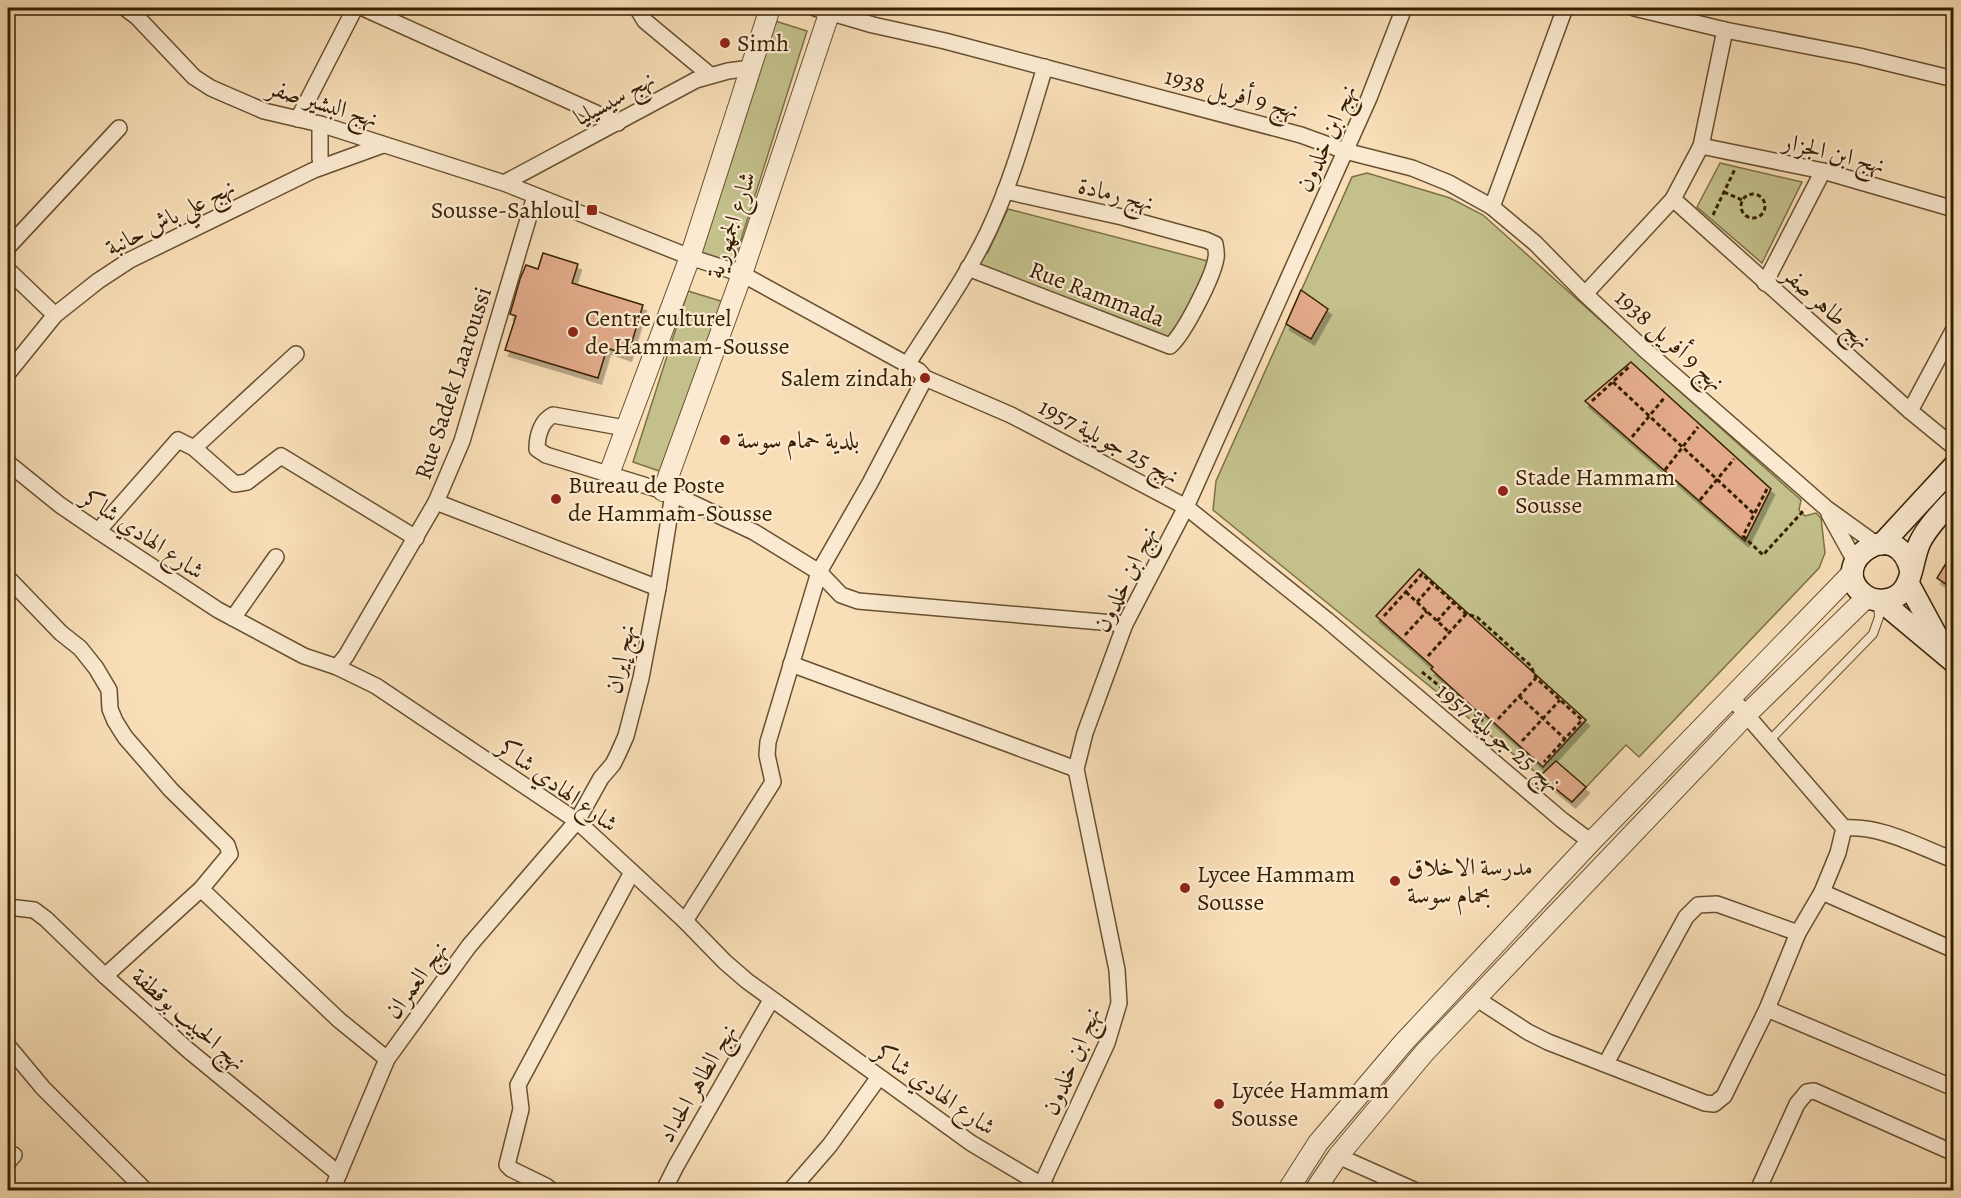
<svg xmlns="http://www.w3.org/2000/svg" width="1961" height="1198" font-family="Alegreya,Amiri,serif">
	<defs>
		<filter id="shadow"><feDropShadow dx="3.5" dy="6" stdDeviation="0" flood-color="#0004"/></filter>
	</defs>
	<rect width="100%" height="100%" fill="#f9dfb8"/>
	<filter id="stains"><feTurbulence type="fractalNoise" baseFrequency=".00333" numOctaves="4"/><feColorMatrix values="0 0 0 0 .2 0 0 0 0 .09 0 0 0 0 .02 0 0 0 .5 -.17"/></filter>
	<radialGradient id="worn" r=".72"><stop offset=".6" stop-color="#630" stop-opacity="0"/><stop offset="1" stop-color="#630" stop-opacity=".3"/></radialGradient>
	<!-- green -->
	<g fill="#c3c08b" stroke="#7d7046" stroke-width="1.5">
		<polygon points="772,20 807,31 733,265 698,252"/>
		<polygon points="1720,163 1802,182 1762,263 1697,207"/>
		<polygon points="1367,173 1450,198 1483,215 1801,500 1799,510 1805,516 1816,513 1821,518 1825,553 1819,568 1639,757 1626,745 1572,802 1213,510 1216,481 1352,177"/>
		<polygon points="1008,209 1219,264 1182,343 975,264 988,252"/>
		<polygon points="688,291 724,302 668,474 633,462"/>
	</g>
	<!-- building -->
	<g fill="#e2aa8a" stroke="#372001" stroke-width="1.5" filter="url(#shadow)">
		<polygon points="543,253 578,264 572,283 643,305 628,355 607,348 598,378 505,350 516,316 510,314 520,279 526,265 538,269"/>
		<polygon points="1301,290 1328,309 1311,339 1286,324"/>
		<polygon points="1631,362 1771,489 1745,541 1585,401"/>
		<polygon points="1953,552 1953,589 1937,578"/>
		<polygon points="1419,569 1586,720 1543,767 1481,711 1479,713 1431,669 1433,667 1376,616"/>
		<polygon points="1556,761 1586,787 1572,802 1540,776"/>
	</g>
	<g fill="none" stroke-linecap="round" stroke-linejoin="round">
		<defs>
			<polyline id="service" points="1769,741 1873,634 1879,617 1878,603"/>
			<g id="minor">
				<polyline points="125,8 137,17 194,77 211,88 264,111 320,124 504,183 690,257 742,274 919,371 925,378 1011,415 1186,507 1327,620 1562,820 1591,842"/>
				<polyline points="363,8 618,123"/>
				<polyline points="637,8 645,21 710,75"/>
				<polyline points="815,8 873,25 945,41 1301,135 1345,151 1412,168 1449,183 1492,207 1535,243 1585,294 1644,349 1826,508 1876,544"/>
				<polyline points="1634,8 1725,30 1859,56 1954,79"/>
				<polyline points="298,119 355,8"/>
				<polyline points="320,124 320,158 322,167"/>
				<polyline points="1701,146 1823,171 1954,209"/>
				<polyline points="504,183 696,80 728,71 751,68"/>
				<polyline points="1673,199 1910,411 1954,447"/>
				<polyline points="1492,207 1565,8"/>
				<polyline points="8,247 119,128"/>
				<path d="M968,268l202,78c14,-12 43,-69 46,-88 1,-4 0,-9 -1,-14l-9,-4 -84,-23 -117,-26"/>
				<polyline points="8,270 55,315"/>
				<polyline points="1765,283 1823,171"/>
				<polyline points="1585,294 1673,199 1701,146 1725,30"/>
				<path d="M907,365c27,-43 59,-87 81,-133 25,-53 40,-110 57,-165"/>
				<polyline points="8,373 55,315 98,281 130,260 314,170 383,145"/>
				<polyline points="1910,411 1954,329"/>
				<path d="M625,428l-72,-13c-12,6 -16,21 -16,34l9,6 127,39 81,38 65,40 22,23 17,6 267,23"/>
				<polyline points="194,448 296,354"/>
				<polyline points="8,463 60,505 98,531 218,610 304,656 337,667 376,686 577,821 685,921 725,962 747,981 971,1143 1050,1190"/>
				<polyline points="436,502 658,588"/>
				<polyline points="1829,514 1855,561"/>
				<polyline points="98,531 178,440 194,448 235,484 247,482 281,456 416,538"/>
				<polyline points="8,578 61,633 80,648 96,668 109,690 110,709 115,721 125,737 171,790 227,845 230,854 201,889 339,1020 387,1059"/>
				<polyline points="233,618 276,557"/>
				<polyline points="791,664 1076,769"/>
				<polyline points="337,667 346,656 436,502 462,441 535,196"/>
				<path d="M1844,828c38,-3 75,19 110,32"/>
				<polyline points="1822,892 1954,950"/>
				<polyline points="8,907 34,910 46,919 105,976 188,1050 339,1174"/>
				<polyline points="685,921 773,782 767,755 768,742 819,572 870,483 925,378"/>
				<polyline points="105,976 201,889"/>
				<polyline points="1477,999 1528,1032 1548,1042 1705,1103 1714,1104 1724,1096 1767,1009 1798,933 1822,892 1838,853 1844,828 1731,697"/>
				<polyline points="1767,1009 1954,1088"/>
				<polyline points="8,1046 43,1088 145,1190"/>
				<polyline points="1610,1056 1686,917 1698,905 1717,904 1798,933"/>
				<polyline points="1338,1156 1414,1190"/>
				<polyline points="8,1162 14,1155"/>
				<polyline points="332,1190 387,1059 469,946 577,821 601,778 613,764 618,754 626,736 641,678 658,588 673,494"/>
				<polyline points="551,1190 546,1186 511,1169 507,1165 521,1109 518,1085 632,872"/>
				<polyline points="664,1190 676,1166 771,1000"/>
				<polyline points="791,1190 830,1145 879,1077"/>
				<polyline points="1039,1190 1107,1043 1119,1003 1117,970 1076,769 1085,733 1125,624 1186,507 1369,98 1404,8"/>
				<polyline points="1758,1190 1797,1104 1807,1092 1814,1091 1954,1153"/>
			</g>
			<g id="tertiary">
				<polyline points="609,474 690,257 770,8"/>
				<polyline points="663,491 742,274 831,8"/>
				<polyline points="1288,1190 1318,1143 1404,1042 1591,842 1853,572"/>
				<polyline points="1315,1190 1338,1156 1425,1052 1746,715 1867,597"/>
			</g>
			<g id="secondary">
				<polyline points="1882,544 1954,466"/>
				<path d="M1911,572c-13,-61 -86,-9 -48,22 6,5 14,7 22,6 29,-3 25,-37 35,-58 8,-16 22,-30 34,-43"/>
				<polyline points="1908,583 1941,644"/>
				<polyline points="1881,601 1954,662"/>
			</g>
		</defs>
		<!-- service casing -->
		<use href="#service" stroke="#68502f" stroke-width="10"/>
		<!-- minor casing -->
		<use href="#minor" stroke="#68502f" stroke-width="18"/>
		<!-- tertiary casing -->
		<use href="#tertiary" stroke="#68502f" stroke-width="22"/>
		<!-- secondary casing -->
		<use href="#secondary" stroke="#372001" stroke-width="24"/>
		<!-- path -->
		<g stroke="#372001" stroke-width="3" stroke-dasharray="4.5 3" stroke-linecap="butt">
			<polyline points="1724,192 1742,200"/>
			<circle cx="1753" cy="206" r="12"/>
			<polyline points="1713,215 1735,169"/>
			<polyline points="1613,382 1754,514"/>
			<polyline points="1592,401 1630,366"/>
			<polyline points="1632,437 1665,397"/>
			<polyline points="1665,470 1698,427"/>
			<polyline points="1767,489 1743,536 1763,555 1805,509"/>
			<polyline points="1700,500 1734,459"/>
			<polyline points="1406,592 1449,632"/>
			<polyline points="1417,602 1433,584"/>
			<polyline points="1384,616 1422,574 1466,614 1477,617 1531,666 1536,678 1582,720 1544,762"/>
			<polyline points="1437,621 1453,603"/>
			<polyline points="1405,635 1427,611"/>
			<polyline points="1428,656 1466,614"/>
			<polyline points="1422,672 1483,721"/>
			<polyline points="1519,696 1565,739"/>
			<polyline points="1498,719 1536,678"/>
			<polyline points="1522,741 1560,700"/>
		</g>
		<!-- service -->
		<use href="#service" stroke="#fbead1" stroke-width="8"/>
		<!-- minor -->
		<use href="#minor" stroke="#fbead1" stroke-width="15"/>
		<!-- tertiary -->
		<use href="#tertiary" stroke="#fbead1" stroke-width="20"/>
		<!-- secondary -->
		<use href="#secondary" stroke="#fbead1" stroke-width="21"/>
	</g>
	<!-- markers -->
	<g fill="#8f2418" stroke="#fbead1" stroke-width="2">
		<circle cx="725" cy="43" r="6"/>
		<rect x="586" y="204" width="12" height="12" rx="3"/>
		<circle cx="573" cy="332" r="6"/>
		<circle cx="925" cy="378" r="6"/>
		<circle cx="725" cy="440" r="6"/>
		<circle cx="1503" cy="491" r="6"/>
		<circle cx="556" cy="499" r="6"/>
		<circle cx="1395" cy="881" r="6"/>
		<circle cx="1185" cy="888" r="6"/>
		<circle cx="1219" cy="1104" r="6"/>
	</g>
	<g text-anchor="middle" stroke-width="4.5" stroke-linejoin="round" paint-order="stroke">
		<!-- poi labels -->
		<g font-size="24" fill="#372001" stroke="#fbead1" text-anchor="start">
			<text x="737" y="51">Simh</text>
			<text x="580" y="218" text-anchor="end">Sousse-Sahloul</text>
			<text x="585" y="326">Centre culturel<tspan x="585" dy="28">de Hammam-Sousse</tspan></text>
			<text x="913" y="386" text-anchor="end">Salem zindah</text>
			<text x="737" y="448">بلدية حمام سوسة</text>
			<text x="1515" y="485">Stade Hammam<tspan x="1515" dy="28">Sousse</tspan></text>
			<text x="568" y="493">Bureau de Poste<tspan x="568" dy="28">de Hammam-Sousse</tspan></text>
			<text x="1407" y="875">مدرسة الاخلاق<tspan x="1407" dy="28">بحمام سوسة</tspan></text>
			<text x="1197" y="882">Lycee Hammam<tspan x="1197" dy="28">Sousse</tspan></text>
			<text x="1231" y="1098">Lycée Hammam<tspan x="1231" dy="28">Sousse</tspan></text>
		</g>
		<!-- street labels -->
		<g font-size="24" fill="#372001" stroke="#fbead1">
			<text transform="translate(1232 93) rotate(15)" y="8">نهج 9 أفريل 1938</text>
			<text transform="translate(614 98) rotate(-29)" y="8">نهج سيسيليا</text>
			<text transform="translate(323 103) rotate(17)" y="8">نهج البشير صفر</text>
			<text transform="translate(1326 138) rotate(-66)" y="8">نهج ابن خلدون</text>
			<text transform="translate(1834 153) rotate(14)" y="8">نهج ابن الجزار</text>
			<text transform="translate(1116 194) rotate(14)" y="8">نهج رمادة</text>
			<text transform="translate(170 217) rotate(-27)" y="8">نهج علي باش حانبة</text>
			<text transform="translate(731 225) rotate(-72)" y="8">شارع الجمهورية</text>
			<text transform="translate(1097 294) rotate(21)" y="8">Rue Rammada</text>
			<text transform="translate(1827 307) rotate(42)" y="8">نهج طاهر صفر</text>
			<text transform="translate(1670 340) rotate(42)" y="8">نهج 9 أفريل 1938</text>
			<text transform="translate(453 383) rotate(-72)" y="8">Rue Sadek Laaroussi</text>
			<text transform="translate(1109 441) rotate(28)" y="8">نهج 25 جويلية 1957</text>
			<text transform="translate(143 534) rotate(34)" y="8">شارع الهادي شاكر</text>
			<text transform="translate(1125 579) rotate(-64)" y="8">نهج ابن خلدون</text>
			<text transform="translate(620 659) rotate(-78)" y="8">نهج إيران</text>
			<text transform="translate(1499 737) rotate(40)" y="8">نهج 25 جويلية 1957</text>
			<text transform="translate(558 785) rotate(36)" y="8">شارع الهادي شاكر</text>
			<text transform="translate(416 980) rotate(-54)" y="8">نهج العمران</text>
			<text transform="translate(189 1019) rotate(41)" y="8">نهج الحبيب بوقطفة</text>
			<text transform="translate(1071 1061) rotate(-67)" y="8">نهج ابن خلدون</text>
			<text transform="translate(697 1083) rotate(-60)" y="8">نهج الطاهر الحداد</text>
			<text transform="translate(935 1089) rotate(35)" y="8">شارع الهادي شاكر</text>
		</g>
	</g>
	<!-- margin -->
	<rect width="1961" height="1198" fill="none" stroke="#f9dfb8" stroke-width="30"/>
	<rect x="9" y="9" width="1943" height="1180" fill="none" stroke="#372001" stroke-width="3"/>
	<rect x="15" y="15" width="1931" height="1168" fill="none" stroke="#372001" stroke-width="1.5"/>
	<rect width="100%" height="100%" filter="url(#stains)"/>
	<rect width="100%" height="100%" fill="url(#worn)"/>
</svg>
